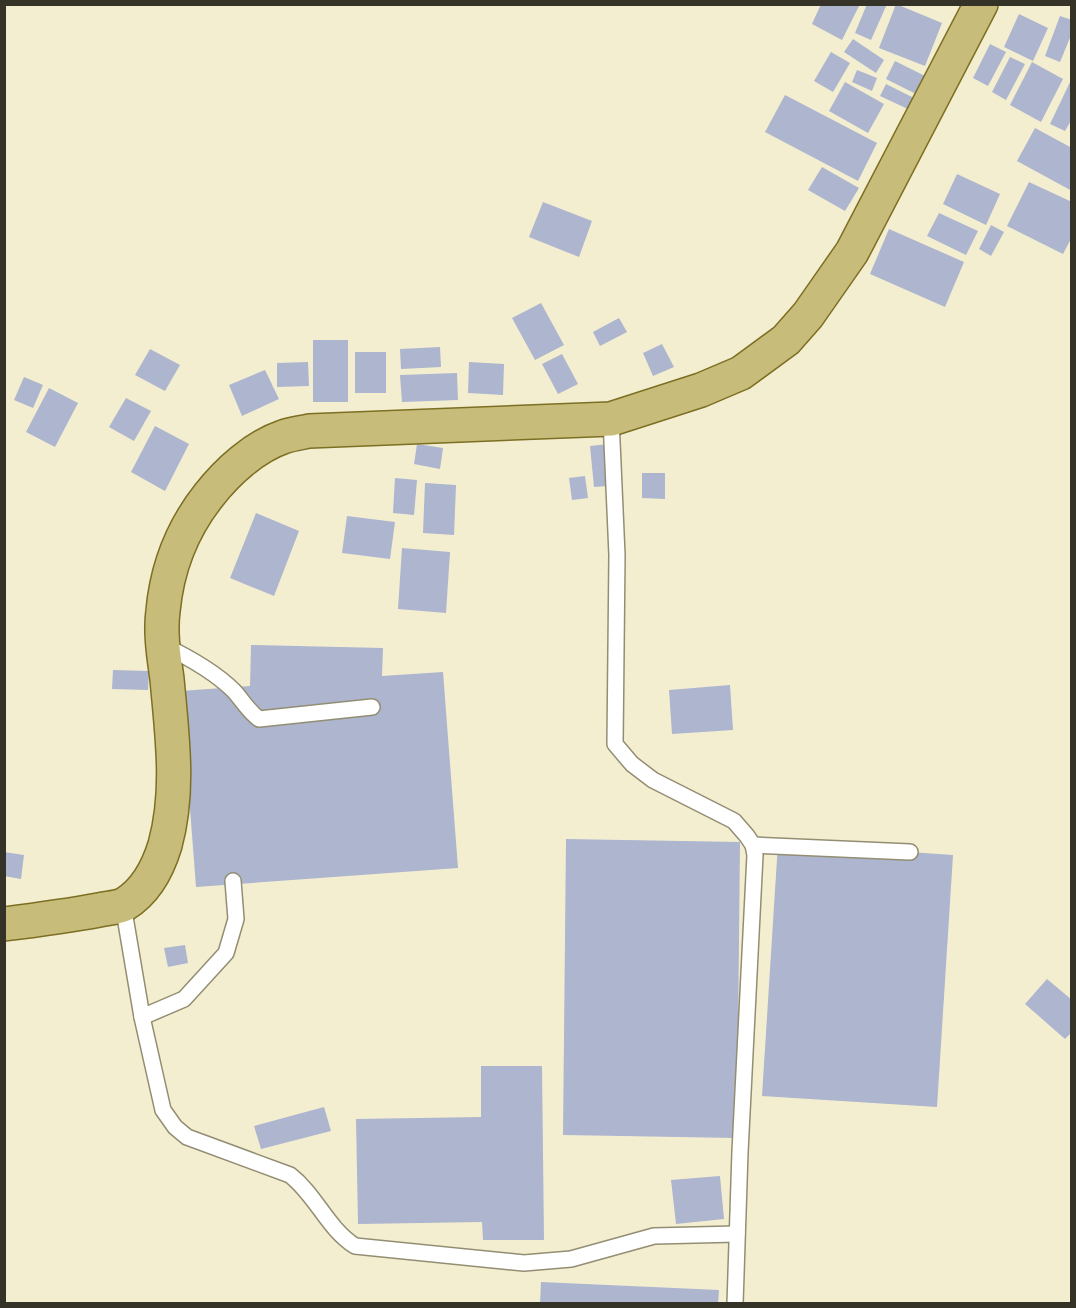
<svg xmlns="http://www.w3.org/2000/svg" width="1076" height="1308" font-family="'Source Serif 4',serif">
	<rect width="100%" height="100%" fill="#f4eed1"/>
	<!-- building -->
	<g fill="#adb5cf">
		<polygon points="821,4 860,4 842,40 812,24"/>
		<polygon points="867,4 887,4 871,40 855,33"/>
		<polygon points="896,4 942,23 925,66 879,48"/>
		<polygon points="1019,14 1048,28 1033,61 1004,47"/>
		<polygon points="1060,16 1072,20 1072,33 1060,62 1045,56"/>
		<polygon points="853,39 884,60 876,73 844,52"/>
		<polygon points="990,44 1006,52 988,86 973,78"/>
		<polygon points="831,52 850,63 833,92 814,81"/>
		<polygon points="1010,57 1025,64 1006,100 992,92"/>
		<polygon points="895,61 927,77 918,95 886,79"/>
		<polygon points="1032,62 1063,79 1041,122 1010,105"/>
		<polygon points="857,70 877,78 872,91 852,82"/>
		<polygon points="1072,78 1072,119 1065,131 1050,124"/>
		<polygon points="845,82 884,104 868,133 829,111"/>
		<polygon points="886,84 916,99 910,110 880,96"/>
		<polygon points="785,95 877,143 858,181 765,132"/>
		<polygon points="1035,128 1072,148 1072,191 1017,161"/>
		<polygon points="822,167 859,188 845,211 808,190"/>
		<polygon points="957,174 1000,194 986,225 943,204"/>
		<polygon points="1029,182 1072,202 1072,237 1063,254 1007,226"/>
		<polygon points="543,202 592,221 579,257 529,237"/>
		<polygon points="939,213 978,231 966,255 927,236"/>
		<polygon points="991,225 1004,232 991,256 979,249"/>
		<polygon points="889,229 964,262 945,307 870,274"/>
		<polygon points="541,303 564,345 535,360 512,318"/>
		<polygon points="619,318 627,332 600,346 593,332"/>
		<rect x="313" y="340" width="35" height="62"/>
		<polygon points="662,344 674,367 653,376 643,353"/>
		<polygon points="440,347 441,367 401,369 400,349"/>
		<polygon points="150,349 180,365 165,391 135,375"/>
		<rect x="355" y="352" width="31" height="41"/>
		<polygon points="562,354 578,384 558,394 542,364"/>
		<polygon points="308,362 309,386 277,387 277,363"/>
		<polygon points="469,362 504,364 503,395 468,393"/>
		<polygon points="265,370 279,399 242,416 229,385"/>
		<polygon points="457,373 458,400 402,402 400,375"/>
		<polygon points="24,377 43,385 33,408 14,400"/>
		<polygon points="49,388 78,403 55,447 26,432"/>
		<polygon points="126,398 151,411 134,441 109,427"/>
		<polygon points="155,426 189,444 165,491 131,472"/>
		<polygon points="618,443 622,485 594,487 590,446"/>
		<polygon points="417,444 443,448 440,469 414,464"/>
		<polygon points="642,473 665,473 665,499 642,498"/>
		<polygon points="585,476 588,498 572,500 569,478"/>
		<polygon points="395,478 417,480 414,515 393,513"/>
		<polygon points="425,483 456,485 454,535 423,533"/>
		<polygon points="256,513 299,531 274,596 230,578"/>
		<polygon points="347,516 395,522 390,559 342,553"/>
		<polygon points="402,548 450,552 446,613 398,609"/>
		<polygon points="251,645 383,648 382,676 443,672 458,868 196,887 181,691 250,686"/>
		<polygon points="113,670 149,671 148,690 112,689"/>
		<polygon points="730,685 733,730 672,734 669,690"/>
		<polygon points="566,839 740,842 737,1138 563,1135"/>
		<polygon points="778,843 953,855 937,1107 762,1096"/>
		<polygon points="4,852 24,855 21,879 4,876"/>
		<polygon points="185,945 188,963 168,967 164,948"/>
		<polygon points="1047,979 1072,1000 1072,1032 1065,1039 1025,1004"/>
		<polygon points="481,1066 542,1066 544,1240 483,1240 482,1222 358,1224 356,1119 481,1117"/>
		<polygon points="324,1107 331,1131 261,1149 254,1126"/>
		<polygon points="720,1176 724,1219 676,1224 671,1180"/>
		<polygon points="541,1282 719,1290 718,1304 540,1304"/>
	</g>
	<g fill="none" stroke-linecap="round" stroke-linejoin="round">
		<defs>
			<g id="service">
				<polyline points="611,419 617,555 615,744 632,764 653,780 734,821 747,836 753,845 755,855 740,1152 735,1304"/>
				<path d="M163,645c25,12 51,26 71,46 9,10 14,20 25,28l113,-12"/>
				<polyline points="753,845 910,852"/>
				<path d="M123,905l19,112 21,93 12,17 12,10 103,38c26,20 37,53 65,71l169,17 47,-4 83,-23 83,-2"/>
				<polyline points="142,1017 184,999 226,953 236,919 233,881"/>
			</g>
			<path id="primary" d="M4,924c32,-4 63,-8 95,-14 8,-2 19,-2 26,-6 21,-13 33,-36 40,-59 15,-54 7,-110 2,-166 -3,-22 -7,-46 -4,-68 4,-43 19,-82 46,-116 18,-23 45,-48 74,-58 8,-3 17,-4 26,-6l302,-12 90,-29 40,-17 45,-33 22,-25 44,-63 129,-248"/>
		</defs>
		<!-- service casing -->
		<use href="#service" stroke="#938e73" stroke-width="18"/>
		<!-- primary casing -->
		<use href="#primary" stroke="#7c6f23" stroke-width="36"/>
		<!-- service -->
		<use href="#service" stroke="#fff" stroke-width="15"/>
		<!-- primary -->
		<use href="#primary" stroke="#c8bc7a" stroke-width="33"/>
	</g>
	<!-- border -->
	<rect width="1076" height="1308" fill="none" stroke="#353328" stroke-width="12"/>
</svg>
